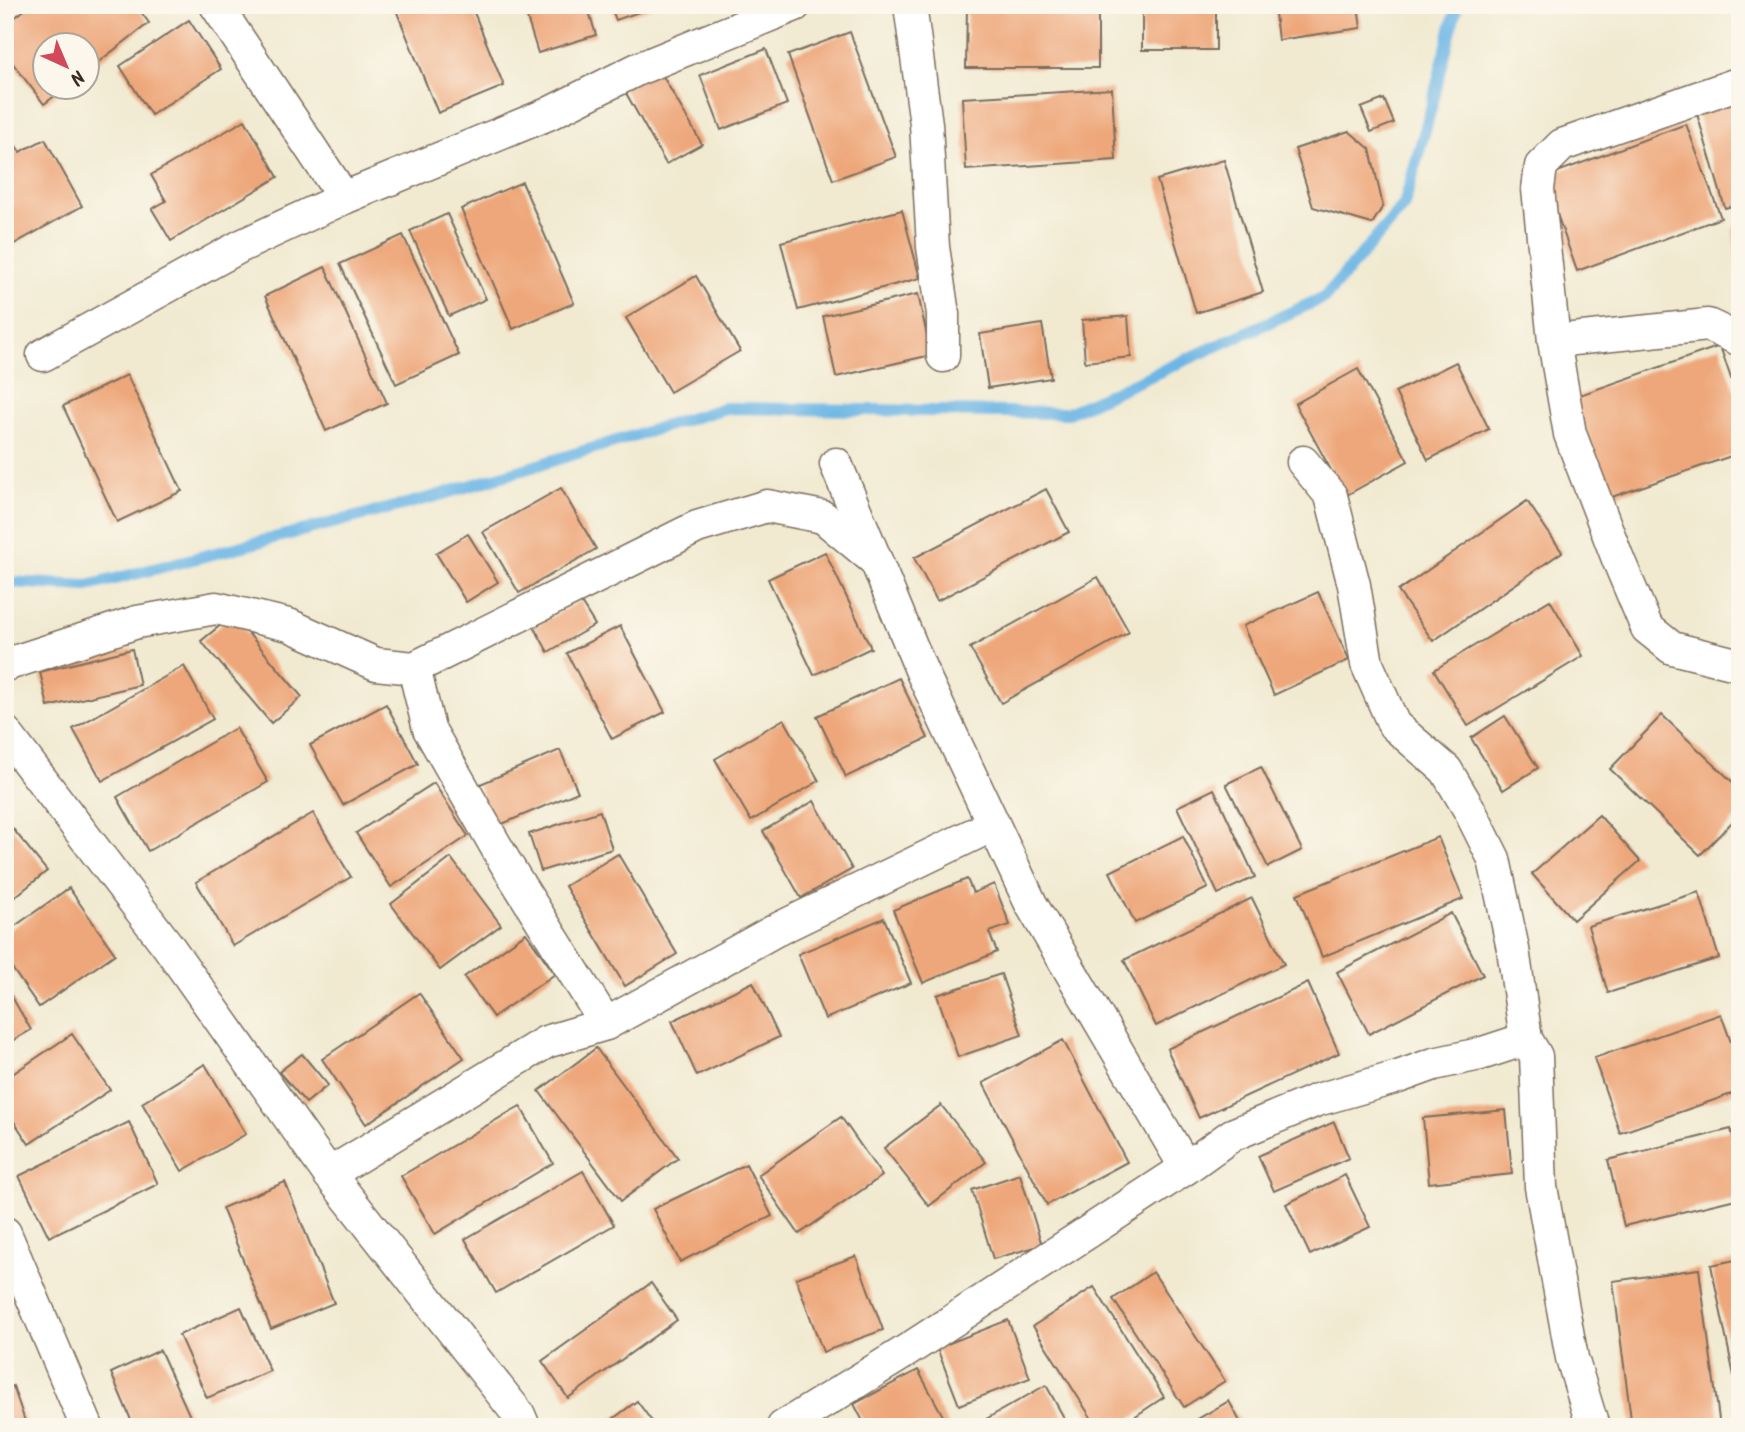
<svg xmlns="http://www.w3.org/2000/svg" width="1745" height="1432" font-family="Kalam,sans-serif">
	<rect width="100%" height="100%" fill="#fbf7ec"/>
	<filter id="ink" filterUnits="userSpaceOnUse"><feTurbulence type="fractalNoise" baseFrequency=".0143" numOctaves="2"/><feDisplacementMap in="SourceGraphic" scale="14" xChannelSelector="R" yChannelSelector="G"/><feConvolveMatrix kernelMatrix="1 2 1 2 8 2 1 2 1" color-interpolation-filters="sRGB"/></filter>
	<filter id="wash" filterUnits="userSpaceOnUse"><feTurbulence type="fractalNoise" baseFrequency=".00686" numOctaves="4" result="noise"/><feDisplacementMap in="SourceGraphic" scale="28" xChannelSelector="R" yChannelSelector="G"/><feGaussianBlur stdDeviation="1.57" result="paint"/><feColorMatrix in="noise" values="0 0 0 0 0 0 0 0 0 0 0 0 0 0 0 0 0 1.4 0 .05"/><feComposite in="paint" operator="in"/></filter>
	<g filter="url(#wash)">
		<rect width="100%" height="100%" fill="#f1ead1"/>
		<g fill="none" stroke-linecap="round" stroke-linejoin="round">
			<!-- stream -->
			<polyline stroke="#6db6e5" stroke-width="12" points="5,582 88,586 433,497 725,408 1068,413 1325,297 1404,205 1433,101 1457,5"/>
		</g>
		<g id="blocks">
			<!-- building -->
			<g fill="#eea77a">
				<polygon points="31,5 136,5 149,23 88,70 88,46 46,46 46,88 65,88 44,104 5,53 5,25"/>
				<polygon points="394,5 471,5 504,86 438,113"/>
				<polygon points="523,5 587,5 596,35 538,53"/>
				<polygon points="610,5 656,5 656,6 616,20"/>
				<polygon points="967,5 1098,5 1098,68 966,68"/>
				<rect x="1142" y="5" width="74" height="45"/>
				<polygon points="1274,5 1358,5 1361,28 1278,40"/>
				<polygon points="189,20 221,69 151,115 120,66"/>
				<polygon points="850,32 896,157 833,180 788,55"/>
				<polygon points="766,49 787,104 721,130 700,75"/>
				<polygon points="657,66 702,144 666,164 622,86"/>
				<polygon points="1112,89 1116,160 966,170 962,98"/>
				<polygon points="1384,99 1394,123 1371,132 1361,108"/>
				<polygon points="1739,101 1740,204 1725,208 1697,114"/>
				<polygon points="245,120 278,177 171,241 152,209 166,201 151,175"/>
				<polygon points="1686,124 1721,218 1577,271 1544,177"/>
				<polygon points="1349,131 1370,149 1383,206 1372,224 1313,207 1295,149"/>
				<polygon points="45,139 82,206 5,249 5,148 14,143 20,152"/>
				<polygon points="1224,160 1263,292 1196,313 1157,180"/>
				<polygon points="522,182 574,303 513,329 461,209"/>
				<polygon points="902,210 920,278 798,310 781,242"/>
				<polygon points="447,214 486,299 449,316 410,231"/>
				<polygon points="1740,227 1740,283 1738,283 1733,228"/>
				<polygon points="403,235 459,355 396,384 340,264"/>
				<polygon points="325,267 387,403 326,431 265,296"/>
				<polygon points="696,276 740,351 670,392 626,318"/>
				<polygon points="918,294 931,355 836,377 823,316"/>
				<polygon points="1128,316 1131,357 1085,362 1082,320"/>
				<polygon points="1042,324 1051,378 988,388 980,334"/>
				<polygon points="1720,346 1740,405 1740,453 1609,498 1574,397"/>
				<polygon points="1456,362 1489,429 1428,460 1395,392"/>
				<polygon points="1358,369 1408,461 1345,496 1295,404"/>
				<polygon points="127,375 182,491 117,522 63,406"/>
				<polygon points="561,488 596,549 519,593 483,532"/>
				<polygon points="1046,489 1069,532 937,601 914,558"/>
				<polygon points="1527,501 1562,552 1433,641 1398,591"/>
				<polygon points="468,534 498,582 466,602 436,553"/>
				<polygon points="825,552 871,648 814,675 768,579"/>
				<polygon points="1098,577 1129,632 1001,703 970,648"/>
				<polygon points="1318,592 1349,660 1274,695 1243,626"/>
				<polygon points="1550,600 1583,656 1468,726 1434,670"/>
				<polygon points="580,601 595,625 548,652 534,627"/>
				<polygon points="233,615 302,697 271,723 201,641"/>
				<polygon points="620,626 665,712 612,739 567,653"/>
				<polygon points="132,649 140,685 48,707 40,672"/>
				<polygon points="184,666 213,719 102,781 73,729"/>
				<polygon points="899,678 928,738 846,777 817,716"/>
				<polygon points="386,704 418,764 343,805 310,745"/>
				<polygon points="1662,715 1740,789 1740,814 1700,855 1610,769"/>
				<polygon points="1505,716 1538,768 1503,790 1471,738"/>
				<polygon points="784,719 819,781 751,821 715,759"/>
				<polygon points="236,728 268,782 148,851 117,797"/>
				<polygon points="560,750 578,792 495,827 478,785"/>
				<polygon points="1261,767 1302,850 1268,867 1226,784"/>
				<polygon points="434,783 468,836 391,887 356,833"/>
				<polygon points="1214,789 1255,877 1218,894 1177,807"/>
				<polygon points="814,801 852,869 801,898 763,831"/>
				<polygon points="600,811 612,849 541,871 529,834"/>
				<polygon points="313,813 351,877 233,946 196,882"/>
				<polygon points="1599,815 1640,861 1573,920 1532,874"/>
				<polygon points="5,819 47,871 5,905"/>
				<polygon points="1183,836 1208,888 1135,923 1110,872"/>
				<polygon points="1438,837 1463,899 1322,957 1297,894"/>
				<polygon points="618,854 677,954 625,986 565,886"/>
				<polygon points="451,858 501,925 440,970 391,904"/>
				<polygon points="967,879 973,893 994,884 1010,925 989,932 997,952 923,983 893,910"/>
				<polygon points="69,888 115,954 39,1007 5,958 5,933"/>
				<polygon points="1699,892 1719,958 1608,993 1588,926"/>
				<polygon points="1252,898 1284,964 1156,1026 1124,960"/>
				<polygon points="1451,913 1483,975 1369,1034 1337,972"/>
				<polygon points="884,918 911,983 825,1019 798,954"/>
				<polygon points="526,933 555,974 493,1017 464,977"/>
				<polygon points="1001,974 1022,1035 958,1057 937,995"/>
				<polygon points="753,982 779,1037 697,1076 672,1021"/>
				<polygon points="1308,983 1339,1053 1199,1118 1167,1049"/>
				<polygon points="5,985 31,1030 5,1045"/>
				<polygon points="419,993 464,1058 366,1124 322,1059"/>
				<polygon points="1721,1014 1740,1068 1740,1091 1620,1133 1594,1058"/>
				<polygon points="72,1034 110,1090 29,1144 5,1108 5,1079"/>
				<polygon points="1063,1040 1127,1162 1047,1205 983,1083"/>
				<polygon points="596,1048 678,1158 621,1201 539,1091"/>
				<polygon points="302,1054 328,1085 306,1103 279,1072"/>
				<polygon points="205,1064 246,1134 182,1171 142,1103"/>
				<polygon points="941,1105 986,1162 929,1206 884,1148"/>
				<polygon points="520,1106 553,1163 435,1234 401,1176"/>
				<polygon points="1506,1110 1512,1174 1429,1183 1423,1118"/>
				<polygon points="841,1117 882,1176 799,1234 758,1175"/>
				<polygon points="129,1122 158,1184 49,1237 19,1176"/>
				<polygon points="1334,1122 1349,1158 1274,1191 1258,1156"/>
				<polygon points="1731,1129 1740,1164 1740,1198 1624,1226 1608,1160"/>
				<polygon points="746,1164 772,1216 680,1262 653,1209"/>
				<polygon points="583,1171 614,1225 496,1293 465,1239"/>
				<polygon points="1020,1174 1042,1245 993,1259 972,1190"/>
				<polygon points="1345,1175 1370,1227 1310,1255 1286,1204"/>
				<polygon points="285,1182 334,1303 271,1329 222,1208"/>
				<polygon points="856,1256 883,1330 823,1352 796,1278"/>
				<polygon points="1740,1259 1740,1400 1739,1400 1711,1265"/>
				<polygon points="1699,1269 1720,1427 1632,1427 1613,1281"/>
				<polygon points="1153,1272 1225,1381 1184,1407 1113,1299"/>
				<polygon points="651,1283 677,1320 568,1398 542,1361"/>
				<polygon points="1094,1287 1164,1397 1119,1427 1097,1427 1033,1326"/>
				<polygon points="241,1307 270,1371 207,1398 179,1335"/>
				<polygon points="1008,1320 1030,1378 959,1405 937,1348"/>
				<polygon points="160,1350 193,1423 186,1427 134,1427 111,1373"/>
				<polygon points="918,1370 949,1427 866,1427 854,1404"/>
				<polygon points="1046,1385 1069,1427 991,1427 986,1419"/>
				<polygon points="13,1386 27,1427 5,1427 5,1389"/>
				<polygon points="637,1401 656,1427 602,1427"/>
				<polygon points="1229,1401 1243,1427 1184,1427"/>
			</g>
		</g>
	</g>
	<g filter="url(#ink)">
		<use href="#blocks" fill-opacity="0" stroke="#7b6d5d" stroke-width="2"/>
		<g fill="none" stroke-linecap="round" stroke-linejoin="round">
			<defs>
				<g id="minor">
					<polyline points="216,5 344,198"/>
					<polyline points="910,5 926,124 933,247 943,314 943,356"/>
					<polyline points="1740,83 1562,145 1541,166 1538,189 1554,341 1570,434 1618,559 1647,628 1672,648 1740,665"/>
					<polyline points="1554,341 1708,325 1740,340"/>
					<polyline points="43,355 241,246 344,198 548,114 638,69 795,5"/>
					<polyline points="1303,462 1331,496 1354,585 1367,664 1394,725 1446,770 1469,809 1494,859 1513,949 1526,1039 1536,1056 1541,1187 1572,1358 1593,1427"/>
					<polyline points="836,464 922,672 1031,904 1186,1168"/>
					<polyline points="5,665 137,622 216,608 289,625 376,664 414,668 697,527 767,506 823,517 876,561"/>
					<polyline points="414,668 429,729 505,862 606,1024"/>
					<polyline points="5,732 168,946 329,1174 519,1415 524,1427"/>
					<polyline points="329,1174 546,1042 606,1024 776,930 993,825"/>
					<polyline points="5,1233 87,1427"/>
					<polyline points="783,1427 900,1355 1186,1168 1232,1135 1317,1100 1398,1077 1434,1064 1480,1054 1526,1039"/>
				</g>
			</defs>
			<!-- minor casing -->
			<use href="#minor" stroke="#7b6d5d" stroke-width="35"/>
			<!-- minor -->
			<use href="#minor" stroke="#fff" stroke-width="32"/>
		</g>
	</g>
	<!-- margin -->
	<rect width="1745" height="1432" fill="none" stroke="#fbf7ec" stroke-width="28"/>
	<!-- north arrow -->
	<g transform="translate(66 66) rotate(136)"><circle r="33" fill="#fbf7ec" stroke="#aea59a" stroke-width="2"/>
	<path d="M0-5L12 26L0 18L-12 26Z" fill="#d1495b"/>
	<text y="-10" font-size="19" font-weight="bold" text-anchor="middle" fill="#3b2a1e">N</text>
	</g>
</svg>
